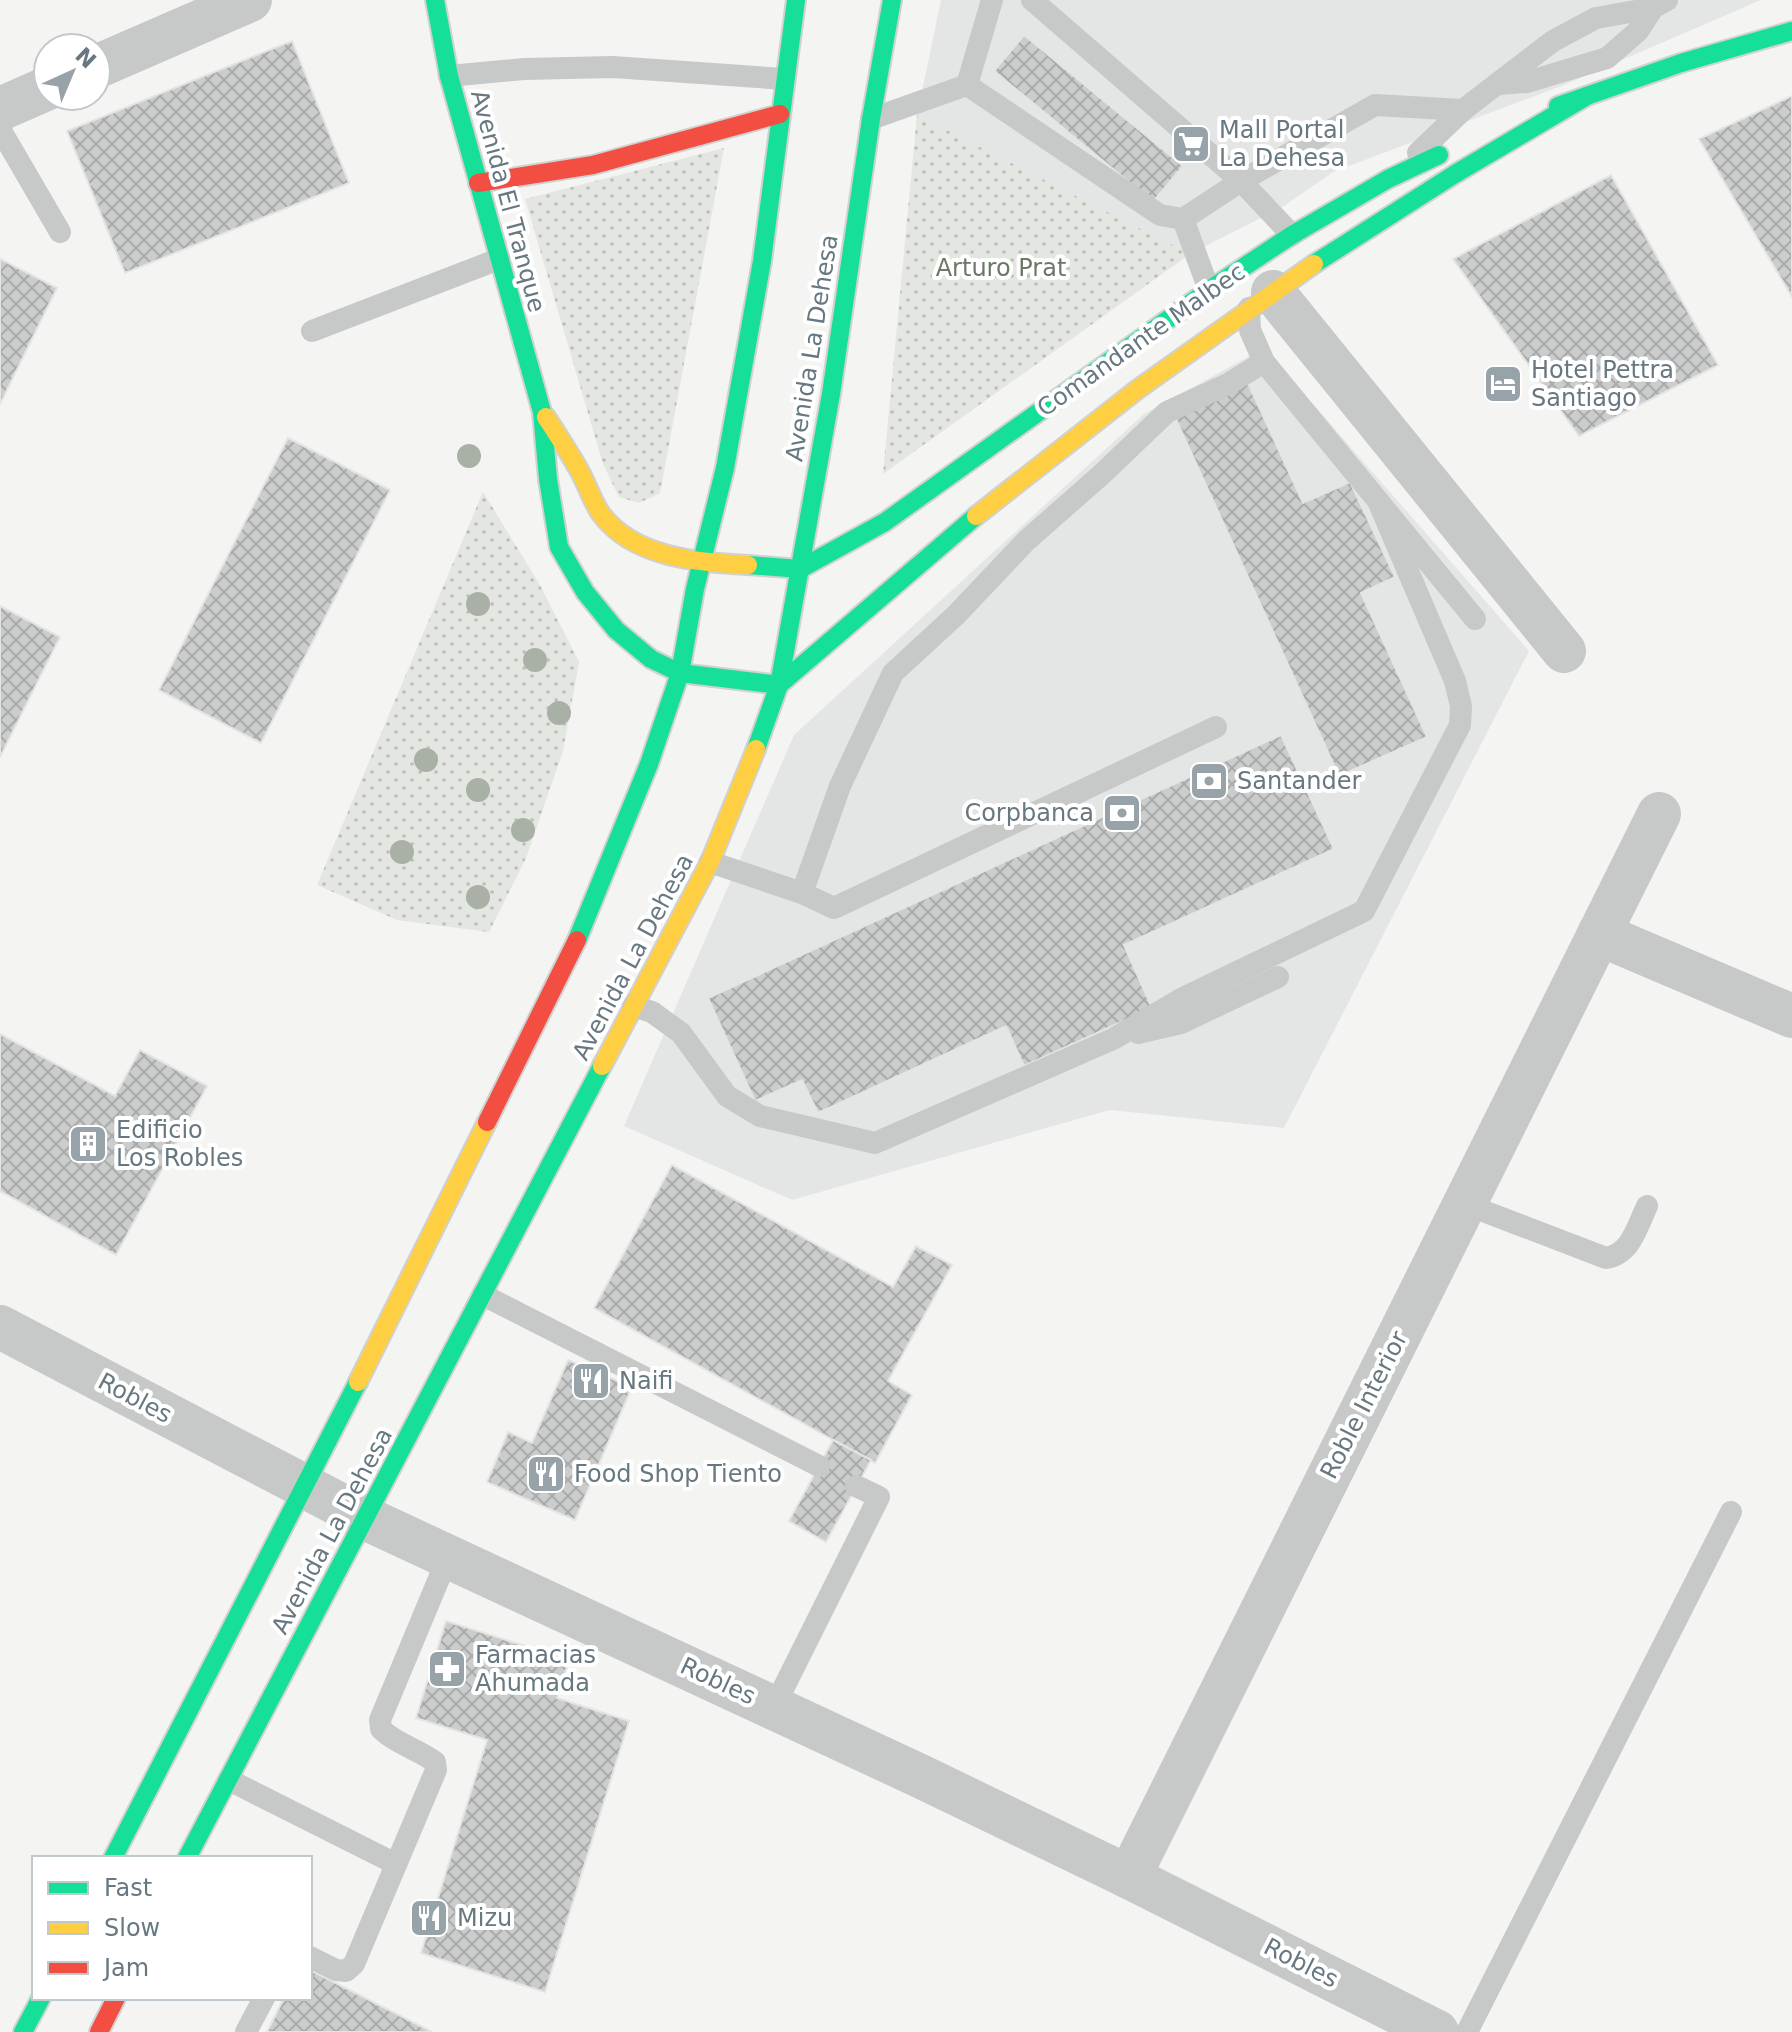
<svg xmlns="http://www.w3.org/2000/svg" width="1792" height="2032" font-family="'DejaVu Sans',sans-serif">
	<defs>
		<pattern id="grass-dots" width="8" height="8" patternUnits="userSpaceOnUse" patternTransform="scale(2)"><rect width="8" height="8" fill="#e4e6e1"/><path d="M2 2h.1M6 6h.1" fill="none" stroke="#bdbfbc" stroke-width="1.8" stroke-linecap="round"/></pattern>
		<pattern id="building-cross-hatch" width="8" height="8" patternUnits="userSpaceOnUse" patternTransform="scale(2)"><rect width="8" height="8" fill="#cbcccc"/><path d="M0 0l8 8M0 8l8-8" fill="none" stroke="#a9aaab"/></pattern>
	</defs>
	<rect width="100%" height="100%" fill="#f4f4f3"/>
	<!-- built -->
	<g fill="#e4e6e6">
		<polygon points="941,0 1761,0 1564,85 1333,172 1284,206 1190,254 917,115"/>
		<polygon points="1264,348 1529,651 1284,1128 1110,1110 792,1200 624,1126 794,735 1144,414"/>
	</g>
	<!-- grass -->
	<g fill="url(#grass-dots)">
		<polygon points="917,115 1190,254 883,474"/>
		<polygon points="724,148 660,493 639,503 619,497 603,464 525,199"/>
		<polygon points="483,492 540,585 579,662 563,751 526,858 489,932 397,920 317,885"/>
	</g>
	<!-- building -->
	<g fill="url(#building-cross-hatch)" stroke="#e4e4e3" stroke-width="2">
		<polygon points="1024,35 1183,166 1153,202 994,71"/>
		<polygon points="292,41 349,183 125,273 67,131"/>
		<polygon points="1792,96 1792,297 1699,139"/>
		<polygon points="1611,175 1718,365 1579,436 1453,259"/>
		<polygon points="0,259 57,288 0,404"/>
		<polygon points="1247,381 1303,503 1350,482 1395,577 1361,593 1427,737 1339,776 1174,415"/>
		<polygon points="288,438 390,490 261,743 159,690"/>
		<polygon points="0,606 60,637 0,757"/>
		<polygon points="1281,735 1334,849 1124,945 1152,1008 1024,1066 1006,1026 818,1113 802,1080 755,1101 708,998"/>
		<polygon points="0,1034 115,1096 140,1050 207,1086 116,1255 0,1191"/>
		<polygon points="672,1165 893,1287 916,1246 952,1265 888,1381 912,1395 875,1463 594,1308"/>
		<polygon points="568,1360 632,1387 575,1520 487,1482 508,1432 532,1443"/>
		<polygon points="833,1440 871,1460 826,1542 789,1521"/>
		<polygon points="446,1621 569,1660 557,1698 629,1721 545,1992 421,1953 487,1740 416,1718"/>
		<polygon points="310,1970 432,2032 267,2032 284,1998 310,1998"/>
	</g>
	<g fill="none" stroke-linecap="round" stroke-linejoin="round">
		<defs>
			<g id="fast">
				<polyline points="435,0 449,76 542,412 548,479 559,547 585,592 616,630 651,659 680,673 779,685 976,516"/>
				<polyline points="1558,106 1681,63 1792,31"/>
				<polyline points="1314,264 1455,174 1587,96"/>
				<polyline points="748,565 800,569 885,522 1209,290 1292,235 1388,179 1439,155"/>
				<polyline points="756,749 779,685 831,394 871,119 892,0"/>
				<polyline points="577,940 649,764 680,673 695,589 725,468 762,261 796,0"/>
				<polyline points="113,1858 358,1382"/>
				<polyline points="187,1858 602,1066"/>
				<polyline points="23,2032 41,1998"/>
			</g>
			<g id="slow">
				<path d="M546,417c11,17 23,35 33,53 8,14 13,31 22,44 33,44 96,48 147,51"/>
				<polyline points="976,516 1138,389 1314,264"/>
				<polyline points="602,1066 710,862 756,749"/>
				<polyline points="358,1382 487,1122"/>
			</g>
			<g id="jam">
				<polyline points="478,183 593,165 780,114"/>
				<polyline points="487,1122 577,940"/>
				<polyline points="99,2032 116,1998"/>
			</g>
		</defs>
		<!-- fast casing -->
		<use href="#fast" stroke="#d0d1d1" stroke-width="22"/>
		<!-- slow casing -->
		<use href="#slow" stroke="#d0d1d1" stroke-width="22"/>
		<!-- jam casing -->
		<use href="#jam" stroke="#d0d1d1" stroke-width="22"/>
		<!-- lane -->
		<g stroke="#c7c9c9" stroke-width="22">
			<polyline points="1032,0 1241,181 1292,235"/>
			<polyline points="449,76 524,69 613,67 784,79"/>
			<polyline points="1497,84 1527,82 1607,58 1638,31 1653,8"/>
			<polyline points="967,85 1160,215 1183,219 1241,181 1375,105 1463,110"/>
			<polyline points="967,85 992,0"/>
			<polyline points="871,119 967,85"/>
			<polyline points="0,129 60,232"/>
			<polyline points="1418,153 1463,110 1553,41 1596,18 1653,8 1667,0"/>
			<polyline points="1183,219 1209,290"/>
			<polyline points="1249,308 1250,330 1264,362 1475,619"/>
			<polyline points="312,331 499,259"/>
			<polyline points="710,862 802,893 834,908 1216,727"/>
			<polyline points="802,893 840,786 893,673 956,615 1026,541 1101,475 1167,412 1228,384 1264,362"/>
			<polyline points="633,1006 652,1012 681,1033 727,1096 760,1116 875,1143 1113,1039 1181,999 1364,911 1460,725 1461,706 1455,681 1378,501"/>
			<polyline points="1138,1033 1181,1023 1278,977"/>
			<path d="M1465,1204l141,54c25,-4 31,-31 41,-52"/>
			<polyline points="483,1295 819,1466"/>
			<polyline points="774,1707 879,1497 856,1486"/>
			<polyline points="229,1780 396,1864"/>
			<path d="M310,1957l26,13 10,1 8,-7 82,-194 -1,-8c-17,-13 -39,-18 -54,-33l-1,-9 68,-163"/>
			<polyline points="246,2032 264,1998"/>
			<polyline points="1467,2032 1731,1512"/>
		</g>
		<!-- street -->
		<g stroke="#c7c9c9" stroke-width="44">
			<polyline points="96,67 250,0"/>
			<polyline points="0,109 48,88"/>
			<polyline points="1273,292 1564,651"/>
			<polyline points="1599,934 1792,1016"/>
			<polyline points="0,1327 365,1518 920,1776 1129,1877 1437,2032"/>
			<polyline points="1129,1877 1659,814"/>
		</g>
		<!-- fast -->
		<use href="#fast" stroke="#16e098" stroke-width="18"/>
		<!-- slow -->
		<use href="#slow" stroke="#ffcf43" stroke-width="18"/>
		<!-- jam -->
		<use href="#jam" stroke="#f24e42" stroke-width="18"/>
	</g>
	<!-- trees -->
	<g fill="#a9b0a5">
		<circle cx="469" cy="456" r="12"/>
		<circle cx="478" cy="604" r="12"/>
		<circle cx="535" cy="660" r="12"/>
		<circle cx="559" cy="713" r="12"/>
		<circle cx="426" cy="760" r="12"/>
		<circle cx="478" cy="790" r="12"/>
		<circle cx="523" cy="830" r="12"/>
		<circle cx="402" cy="852" r="12"/>
		<circle cx="478" cy="897" r="12"/>
	</g>
	<!-- icons -->
	<defs>
		<symbol id="supermarket-square" viewBox="-11 -11 22 22"><rect x="-9" y="-9" width="18" height="18" rx="4" fill="#98a3a9" stroke="#fff"/><path d="M-6-5.5h2.5l.6 2H6L4.5 2H-2.5L-4.4-4H-6ZM-1.5 3.2a1.3 1.3 0 1 0 .1 0ZM3 3.2a1.3 1.3 0 1 0 .1 0Z" fill="#fff"/></symbol>
		<symbol id="hotel-square" viewBox="-11 -11 22 22"><rect x="-9" y="-9" width="18" height="18" rx="4" fill="#98a3a9" stroke="#fff"/><path d="M-6-4.5h1.5V1H6V5H4.5V3h-9V5H-6ZM-4 0a1.8 1.8 0 1 1 3.6 0ZM.5 0V-2.5h3Q6-2.5 6 0Z" fill="#fff"/></symbol>
		<symbol id="bank-square" viewBox="-11 -11 22 22"><rect x="-9" y="-9" width="18" height="18" rx="4" fill="#98a3a9" stroke="#fff"/><path d="M-6-4H6V4H-6ZM0-2.3a2.3 2.3 0 1 0 0 4.6a2.3 2.3 0 1 0 0-4.6Z" fill="#fff"/></symbol>
		<symbol id="building-square" viewBox="-11 -11 22 22"><rect x="-9" y="-9" width="18" height="18" rx="4" fill="#98a3a9" stroke="#fff"/><path d="M-4-6H4V6H1V3H-1V6H-4ZM-2.5-4.3h1.7v1.8h-1.7ZM.8-4.3h1.7v1.8H.8ZM-2.5-1h1.7V.8h-1.7ZM.8-1h1.7V.8H.8Z" fill="#fff"/></symbol>
		<symbol id="restaurant-square" viewBox="-11 -11 22 22"><rect x="-9" y="-9" width="18" height="18" rx="4" fill="#98a3a9" stroke="#fff"/><path d="M-5-6h1v4h1v-4h1v4h1v-4h1v5L-1.5 .5V6h-2V.5L-5-1ZM5-6V6H3V1.5H1.5Q1.5-4 5-6Z" fill="#fff"/></symbol>
		<symbol id="pharmacy-square" viewBox="-11 -11 22 22"><rect x="-9" y="-9" width="18" height="18" rx="4" fill="#98a3a9" stroke="#fff"/><path d="M-2-6h4v4h4v4h-4v4h-4v-4h-4v-4h4Z" fill="#fff"/></symbol>
	</defs>
	<g fill-rule="evenodd">
		<use href="#supermarket-square" x="1169" y="122" width="44" height="44"/>
		<use href="#hotel-square" x="1481" y="362" width="44" height="44"/>
		<use href="#bank-square" x="1187" y="759" width="44" height="44"/>
		<use href="#bank-square" x="1100" y="791" width="44" height="44"/>
		<use href="#building-square" x="66" y="1122" width="44" height="44"/>
		<use href="#restaurant-square" x="569" y="1359" width="44" height="44"/>
		<use href="#restaurant-square" x="524" y="1452" width="44" height="44"/>
		<use href="#pharmacy-square" x="425" y="1647" width="44" height="44"/>
		<use href="#restaurant-square" x="407" y="1896" width="44" height="44"/>
	</g>
	<g text-anchor="middle" stroke-width="8" stroke-linejoin="round" paint-order="stroke">
		<!-- poi labels -->
		<g font-size="24" fill="#677881" stroke="#fff" text-anchor="start">
			<text x="1219" y="138">Mall Portal<tspan x="1219" dy="28">La Dehesa</tspan></text>
			<text x="1531" y="378">Hotel Pettra<tspan x="1531" dy="28">Santiago</tspan></text>
			<text x="1237" y="789">Santander</text>
			<text x="1094" y="821" text-anchor="end">Corpbanca</text>
			<text x="116" y="1138">Edificio<tspan x="116" dy="28">Los Robles</tspan></text>
			<text x="619" y="1389">Naifi</text>
			<text x="574" y="1482">Food Shop Tiento</text>
			<text x="475" y="1663">Farmacias<tspan x="475" dy="28">Ahumada</tspan></text>
			<text x="457" y="1926">Mizu</text>
		</g>
		<!-- street labels -->
		<g font-size="24" fill="#677881" stroke="#fff">
			<text transform="translate(508 201) rotate(75)" y="8">Avenida El Tranque</text>
			<text transform="translate(1141 340) rotate(-35)" y="8">Comandante Malbec</text>
			<text transform="translate(812 348) rotate(-81)" y="8">Avenida La Dehesa</text>
			<text transform="translate(633 957) rotate(-62)" y="8">Avenida La Dehesa</text>
			<text transform="translate(135 1398) rotate(28)" y="8">Robles</text>
			<text transform="translate(1364 1405) rotate(-63)" y="8">Roble Interior</text>
			<text transform="translate(332 1531) rotate(-62)" y="8">Avenida La Dehesa</text>
			<text transform="translate(718 1681) rotate(25)" y="8">Robles</text>
			<text transform="translate(1301 1963) rotate(27)" y="8">Robles</text>
		</g>
		<!-- park labels -->
		<g font-size="24" fill="#6b7865" stroke="#fff">
			<text x="1001" y="276">Arturo Prat</text>
		</g>
	</g>
	<!-- legend -->
	<rect x="32" y="1856" width="280" height="144" fill="#ffffff" stroke="#c2c9cd" stroke-width="2"/>
	<rect x="48" y="1882" width="40" height="12" fill="#16e098" stroke="#c2c9cd" stroke-width="2"/>
	<text x="104" y="1896" font-size="24" fill="#677881">Fast</text>
	<rect x="48" y="1922" width="40" height="12" fill="#ffcf43" stroke="#c2c9cd" stroke-width="2"/>
	<text x="104" y="1936" font-size="24" fill="#677881">Slow</text>
	<rect x="48" y="1962" width="40" height="12" fill="#f24e42" stroke="#c2c9cd" stroke-width="2"/>
	<text x="104" y="1976" font-size="24" fill="#677881">Jam</text>
	<!-- north arrow -->
	<g transform="translate(72 72) rotate(44)"><circle r="38" fill="#ffffff" stroke="#c2c9cd" stroke-width="2"/>
	<path d="M0-6L14 30L0 20L-14 30Z" fill="#98a3a9"/>
	<text y="-12" font-size="22" font-weight="bold" text-anchor="middle" fill="#677881">N</text>
	</g>
</svg>
